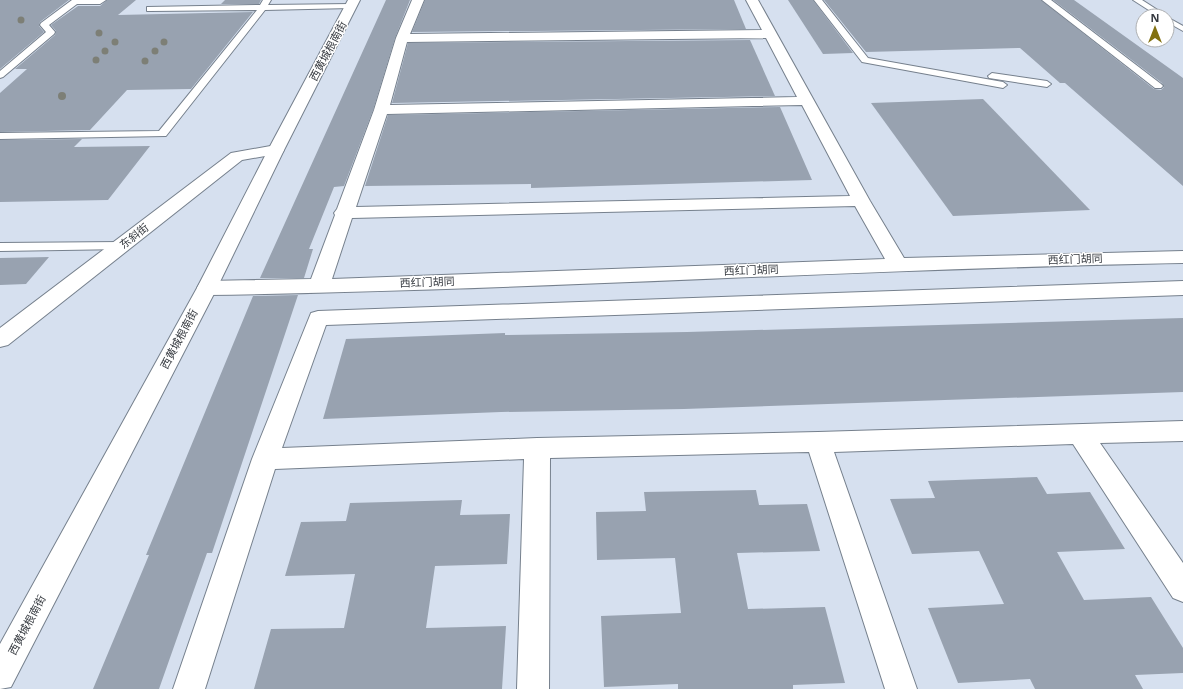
<svg xmlns="http://www.w3.org/2000/svg" width="1183" height="689" font-family="'Noto Sans','Noto Sans SC',sans-serif">
	<rect width="100%" height="100%" fill="#d6e0ef"/>
	<!-- building -->
	<g fill="#98a2b0">
		<polygon points="0,0 69,0 40,22 39,26 44,32 0,69"/>
		<polygon points="107,0 136,0 118,15 253,12 191,89 127,90 90,130 0,132 0,93 27,69 15,69 55,35 56,31 51,25 78,6 100,6"/>
		<polygon points="225,0 261,0 259,4 221,4"/>
		<polygon points="386,0 410,0 395,38 373,110 344,186 334,187 309,249 313,249 304,278 260,278"/>
		<polygon points="425,0 734,0 746,29 412,32"/>
		<polygon points="788,0 813,0 853,53 823,54"/>
		<polygon points="824,0 1041,0 1154,89 1161,90 1164,87 1162,83 1053,0 1074,0 1183,78 1183,186 1065,83 1060,83 1020,48 866,52"/>
		<polygon points="750,40 775,96 392,103 408,43"/>
		<polygon points="983,99 1090,210 953,216 871,103"/>
		<polygon points="780,107 812,180 531,188 531,184 365,186 388,115"/>
		<polygon points="82,139 74,147 150,146 108,200 0,202 0,140"/>
		<polygon points="49,257 26,284 0,285 0,258"/>
		<polygon points="298,295 212,553 207,553 159,689 93,689 149,555 146,555 253,296"/>
		<polygon points="1183,318 1183,392 684,409 501,412 323,419 346,339 505,333 505,335 687,332"/>
		<polygon points="1037,477 1047,494 1090,492 1125,549 1057,552 1084,600 1151,597 1183,648 1183,673 1135,675 1143,689 1035,689 1030,679 958,683 928,608 1004,604 979,551 912,554 890,499 935,498 928,481"/>
		<polygon points="756,490 759,505 807,504 820,551 737,553 748,609 825,607 845,683 793,685 793,689 678,689 678,684 604,687 601,616 681,613 675,558 597,560 596,512 646,511 644,492"/>
		<polygon points="462,500 460,515 510,514 507,564 435,566 426,628 506,626 502,689 254,689 271,629 344,628 355,574 285,576 301,522 346,521 350,503"/>
	</g>
	<g fill="none" stroke-linecap="round" stroke-linejoin="round">
		<defs>
			<g id="service">
				<polygon points="72,0 106,0 100,4 77,4 49,25 55,32 54,34 3,77 0,78 0,71 46,32 40,25 41,23"/>
				<polygon points="263,0 271,0 268,5 351,4 355,6 351,8 265,10 166,136 0,139 0,133 159,131 257,10 150,11 147,11 147,7 260,5"/>
				<polygon points="814,0 822,0 868,58 1003,82 1007,85 1003,88 862,62"/>
				<polygon points="1042,0 1051,0 1161,84 1163,86 1161,88 1155,88"/>
				<polygon points="1133,0 1142,0 1167,16 1158,16"/>
				<polygon points="1167,17 1183,26 1183,31 1167,22"/>
				<polygon points="992,73 1047,81 1051,84 1047,87 989,78 988,76"/>
				<polygon points="121,242 125,243 127,246 125,249 0,251 0,243"/>
			</g>
			<g id="minor">
				<path d="M412,0h12l-14,34 352,-4 -16,-30h12l112,201 34,57 279,-7v12c-325,6 -650,27 -976,32l-7,-2 -3,-5 3,-5 7,-2 104,-2 24,-64 -1,-2 3,-4 37,-99 22,-72zM766,38l31,59 -407,8 17,-63zM802,105l48,91 -494,11 31,-93zM855,206l30,53 -553,20 20,-61z"/>
				<polygon points="276,145 282,147 284,150 282,153 242,160 8,345 0,347 0,328 231,153"/>
				<polygon points="1183,281 1183,295 326,325 282,448 537,438 818,432 1183,421 1183,441 1100,443 1183,563 1183,602 1173,598 1073,444 834,452 917,689 885,689 809,452 550,458 549,689 517,689 524,459 275,469 205,689 173,689 252,459 311,313 318,311"/>
			</g>
			<polygon id="secondary" points="348,0 360,0 284,150 217,288 11,687 0,689 0,644 197,288 268,150"/>
		</defs>
		<!-- service casing -->
		<use href="#service" stroke="#76808d" stroke-width="2"/>
		<!-- minor casing -->
		<use href="#minor" stroke="#76808d" stroke-width="2"/>
		<!-- secondary casing -->
		<use href="#secondary" stroke="#76808d" stroke-width="2"/>
		<!-- service -->
		<use href="#service" fill="#fff" fill-rule="evenodd"/>
		<!-- minor -->
		<use href="#minor" fill="#fff" fill-rule="evenodd"/>
		<!-- secondary -->
		<use href="#secondary" fill="#fff" fill-rule="evenodd"/>
	</g>
	<!-- trees -->
	<g fill="#7d7f76">
		<circle cx="21" cy="20" r="3.5"/>
		<circle cx="99" cy="33" r="3.5"/>
		<circle cx="115" cy="42" r="3.5"/>
		<circle cx="164" cy="42" r="3.5"/>
		<circle cx="105" cy="51" r="3.5"/>
		<circle cx="155" cy="51" r="3.5"/>
		<circle cx="96" cy="60" r="3.5"/>
		<circle cx="145" cy="61" r="3.5"/>
		<circle cx="62" cy="96" r="4"/>
	</g>
	<g text-anchor="middle" stroke-width="3" stroke-linejoin="round" paint-order="stroke">
		<!-- street labels -->
		<g font-size="11" fill="#35393f" stroke="#fff">
			<text transform="translate(328 51) rotate(-62)" y="4">西黄城根南街</text>
			<text transform="translate(134 236) rotate(-38)" y="4">东斜街</text>
			<text transform="translate(1075 259) rotate(-2)" y="4">西红门胡同</text>
			<text transform="translate(751 270) rotate(-2)" y="4">西红门胡同</text>
			<text transform="translate(427 282) rotate(-2)" y="4">西红门胡同</text>
			<text transform="translate(179 339) rotate(-62)" y="4">西黄城根南街</text>
			<text transform="translate(27 625) rotate(-62)" y="4">西黄城根南街</text>
		</g>
	</g>
	<!-- north arrow -->
	<g transform="translate(1155 28)"><circle r="19" fill="#ffffff" stroke="#aeb0b2"/>
	<path d="M0-3L7 15L0 10L-7 15Z" fill="#827111"/>
	<text y="-6" font-size="11" font-weight="bold" text-anchor="middle" fill="#35393f">N</text>
	</g>
</svg>
